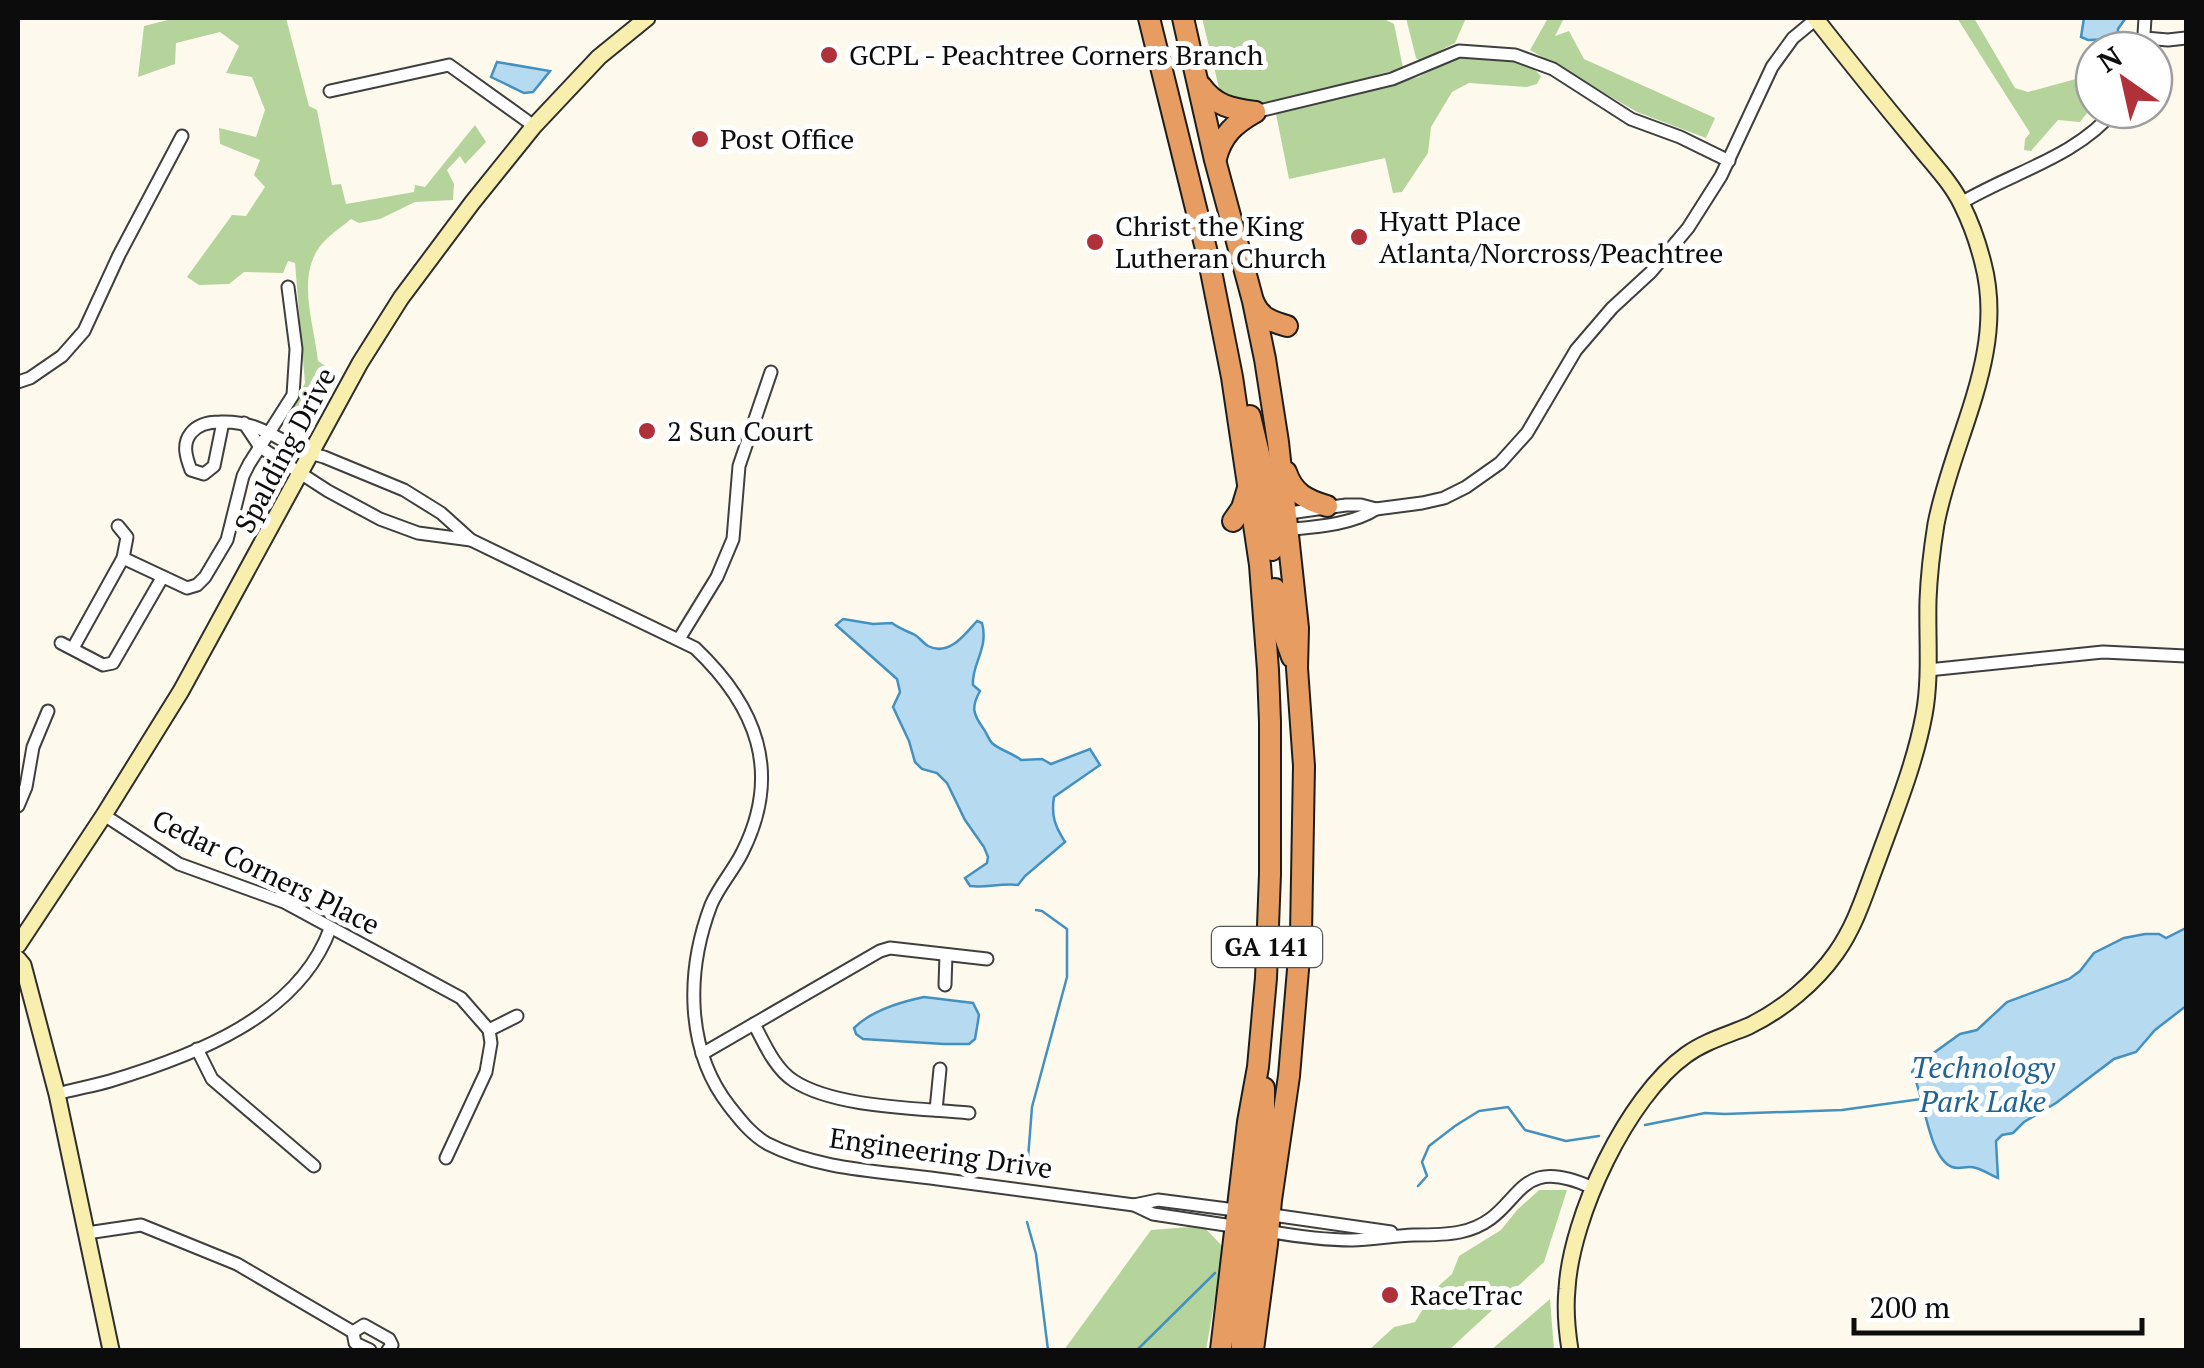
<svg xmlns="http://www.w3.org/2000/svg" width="2204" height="1368" font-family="'PT Serif',serif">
	<rect width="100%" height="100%" fill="#fdfaed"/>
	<!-- forest -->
	<g fill="#b5d49b">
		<path d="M176,18h110l23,88 8,4 15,75 9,-1 5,20 68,-12 1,-7 10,2 50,-62 11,17 -21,22 -5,-8 -13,14 7,14 -1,16 -38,2 -35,17 -21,4 -8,-4c-9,8 -22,16 -30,26 -25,31 -7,79 -3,116l18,12 -13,18 -11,-2 -13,23 -6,-5 12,-24 -10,-120 -7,-2 -5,12 -39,-1 -15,12 -30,1 -12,-8 45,-62 14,1 19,-29 -11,-12 6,-15 -40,-16 -1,-16 37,9 9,-27 -13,-33 -26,-4 13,-27 -19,-14 -44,11 -1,21 -37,13 6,-51z"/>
		<polygon points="1202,18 1382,18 1394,24 1403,68 1262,105 1238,107 1220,92"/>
		<polygon points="1406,18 1466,18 1455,43 1420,61 1416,58"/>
		<polygon points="1548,18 1564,18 1555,36 1569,31 1584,59 1715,118 1706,138 1637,112 1530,50"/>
		<polygon points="1957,18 1974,18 2015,88 2028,92 2094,74 2094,104 2080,122 2058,120 2031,151 2024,150 2025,139 2030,133"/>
		<path d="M1454,57c28,1 68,-4 87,19l-4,8 -10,3 -58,-4 -17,9 -21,35 -3,26 -26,39 -9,1 -8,-35 -96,21 -13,-65 143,-37z"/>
		<polygon points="1539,1190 1567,1190 1544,1262 1449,1350 1369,1350 1394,1327 1415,1322 1435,1289 1452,1274 1459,1256 1501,1230 1517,1210"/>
		<polygon points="1203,1226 1224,1248 1206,1350 1064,1350 1151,1230"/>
		<polygon points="1550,1299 1554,1350 1491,1350"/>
	</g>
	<!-- water -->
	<g fill="#b6dbf0" stroke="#4491c1" stroke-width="2.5">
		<polygon points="2084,18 2125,18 2125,19 2118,29 2118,39 2088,40 2081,37"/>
		<polygon points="497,62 550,71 533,92 524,93 491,77"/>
		<path d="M843,619l30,5 19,-1c8,6 15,8 23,12 5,3 8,8 13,11 21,11 37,-12 49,-25l5,2c7,26 -11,42 -9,62l7,6c-9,16 -7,23 3,37 4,5 5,11 9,15 7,7 21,10 29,17l21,-1 9,5 39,-15 10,16 -46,32c-3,19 1,29 11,45l-40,34 -7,9c-17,-2 -32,3 -48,1l-5,-8 22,-15 1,-6 -4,-10 -19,-27 -18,-37 -10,-10 -15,-4 -7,-7 -6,-21 -16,-34 7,-15 -3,-13 -61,-54z"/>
		<path d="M2186,928v78l-31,24 -19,22 -22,7 -58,44 -32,19 -11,11 -11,2 -6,6 2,37c-8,-3 -14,-8 -22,-10 -9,-3 -16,2 -24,-1 -24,-9 -28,-74 -40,-95l5,-7 43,-31 17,-4 30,-28 62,-23 11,-8 14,-18 30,-15 21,-4h14l7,4z"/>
		<path d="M924,997l49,6 6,12 -4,24 -6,5h-25l-81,-5 -7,-5 -2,-6c18,-18 46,-26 70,-31z"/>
	</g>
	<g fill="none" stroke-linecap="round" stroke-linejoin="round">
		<!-- stream -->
		<g stroke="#4491c1" stroke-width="2.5">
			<polyline points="1645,1125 1705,1113 1725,1114 1842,1110 1921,1099"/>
			<polyline points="1028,1158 1032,1107 1067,977 1067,929 1042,911 1036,910"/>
			<polyline points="1418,1186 1427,1176 1422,1162 1429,1146 1455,1126 1479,1111 1508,1107 1525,1130 1566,1141 1599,1136"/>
			<polyline points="1027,1222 1036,1254 1048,1350"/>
			<polyline points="1137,1350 1215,1273"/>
		</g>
		<defs>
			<g id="street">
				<polyline points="2145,38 2168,40 2186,38"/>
				<polyline points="2143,50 2145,18"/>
				<polyline points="330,91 449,65 534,126"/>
				<polyline points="1255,112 1392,79 1459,51 1515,55 1553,69 1631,119 1680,137 1729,161"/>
				<path d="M1961,203c52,-31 115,-46 154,-93"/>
				<polyline points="18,382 30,378 62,356 84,331 119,255 182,136"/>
				<path d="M223,422l-9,44 -10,8 -13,-4c-5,-13 -9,-26 0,-37 7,-9 18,-11 29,-11 46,-2 64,27 104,35l80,33 37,23 30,27 224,108c61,58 88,124 47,205 -9,18 -23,33 -31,52 -25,66 -26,145 19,202 11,14 22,28 38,37 51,26 114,27 170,35 65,8 130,17 196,26l19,9 86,13"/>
				<polyline points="244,423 260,447 328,491 380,519 418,533 471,540"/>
				<polyline points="1282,514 1346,505 1361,505 1376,509 1422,503 1444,498 1466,487 1500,463 1527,433 1576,350 1612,308 1651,272 1688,228 1721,176 1772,67 1793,38 1816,19"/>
				<path d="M1284,530c29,-3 68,-5 92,-21"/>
				<polyline points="123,558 187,588 197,585 205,577 227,540 243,476 249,464 293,395 296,349 288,287"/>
				<polyline points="679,639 717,577 733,539 739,466 771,372"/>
				<polyline points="61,643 103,665 113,663 162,578"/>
				<polyline points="73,648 123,558 127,537 118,526"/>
				<polyline points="1928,670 2103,652 2186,656"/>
				<polyline points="18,806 26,787 33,747 48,711"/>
				<polyline points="104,815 179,864 284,902 461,998 489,1030 491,1043 486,1072 446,1158"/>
				<polyline points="945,985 946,955"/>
				<path d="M754,1024c10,19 21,45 40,57 42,27 125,27 175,32"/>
				<polyline points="489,1030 517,1016"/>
				<polyline points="197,1049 212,1079 314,1166"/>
				<polyline points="702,1054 880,951 890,948 987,959"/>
				<path d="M57,1094c17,-5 36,-8 53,-13 83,-25 188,-64 220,-152"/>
				<polyline points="936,1110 940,1069"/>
				<polyline points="1134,1205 1158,1200 1243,1211"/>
				<polyline points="1266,1214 1391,1232"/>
				<path d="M1267,1231c28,5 57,9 85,9 21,-1 41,-4 62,-5 15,0 31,0 46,-3 65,-13 48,-83 133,-44"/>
				<polyline points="87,1233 141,1225 237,1264 353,1332"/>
				<polyline points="370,1350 355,1343 353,1332 364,1325 389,1339 392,1345 388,1350"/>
			</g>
			<g id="secondary">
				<polyline points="18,945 104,815 181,691 360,363 401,298 472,203 534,126 599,57 647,18"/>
				<polyline points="18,959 23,965 57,1094 111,1350"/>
				<path d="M1570,1350c-3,-19 -5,-41 -3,-61 4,-72 60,-192 119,-234 19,-14 42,-20 63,-29 33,-16 66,-43 87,-73 20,-28 29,-60 41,-91 17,-47 38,-98 47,-147 7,-37 3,-77 4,-115 1,-25 4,-51 8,-76 17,-88 71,-170 47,-261 -5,-20 -12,-40 -21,-58 -11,-23 -30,-42 -46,-62 -34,-41 -68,-83 -101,-125"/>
			</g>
			<g id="highway">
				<polyline points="1149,18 1209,261 1232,377 1260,565 1268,670 1270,722 1270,874 1266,978 1258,1067 1248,1122 1221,1350"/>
				<polyline points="1183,18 1215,160 1253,301 1265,359 1278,442 1298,628 1297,668 1304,766 1301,934 1289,1076 1271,1200 1267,1244 1253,1350"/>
				<path d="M1201,86c14,20 31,23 54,26"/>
				<path d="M1216,158c6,-23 18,-34 39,-46"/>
				<path d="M1254,303c6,15 19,19 33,23"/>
				<polyline points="1250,416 1260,458 1272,550"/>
				<path d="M1286,472c7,21 20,28 41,34"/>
				<polyline points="1233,521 1242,508 1248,488"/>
				<polyline points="1275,589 1280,623 1292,657"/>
				<polyline points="1253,1229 1264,1132 1264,1088"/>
				<polyline points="1242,1350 1242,1310 1252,1218"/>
			</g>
		</defs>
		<!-- street casing -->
		<use href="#street" stroke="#3f3f3f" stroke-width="15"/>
		<!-- secondary casing -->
		<use href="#secondary" stroke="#2e2e2e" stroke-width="19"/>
		<!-- highway casing -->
		<use href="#highway" stroke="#1d1d1d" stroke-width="24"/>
		<!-- street -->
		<use href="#street" stroke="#fff" stroke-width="11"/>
		<!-- secondary -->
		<use href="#secondary" stroke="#f8eeae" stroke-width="15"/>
		<!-- highway -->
		<use href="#highway" stroke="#e79d62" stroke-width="20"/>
	</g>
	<!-- markers -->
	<g fill="#af3139" stroke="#fff" stroke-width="4">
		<circle cx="829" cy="55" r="10"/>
		<circle cx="700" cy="139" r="10"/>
		<circle cx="1359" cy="237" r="10"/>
		<circle cx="1095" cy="242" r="10"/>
		<circle cx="647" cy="431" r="10"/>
		<circle cx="1390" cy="1295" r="10"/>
	</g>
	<g text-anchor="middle" stroke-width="10" stroke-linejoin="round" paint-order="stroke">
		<!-- shield labels -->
		<rect fill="#fff" stroke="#555" stroke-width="2.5" x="1212" y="927" width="110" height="40" rx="8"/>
		<g font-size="25" font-weight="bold" fill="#0c0c0c">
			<text x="1267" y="956">GA 141</text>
		</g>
		<!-- poi labels -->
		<g font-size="28" fill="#0c0c0c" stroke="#fff" text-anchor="start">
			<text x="849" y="65">GCPL - Peachtree Corners Branch</text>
			<text x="720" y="149">Post Office</text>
			<text x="1379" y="231">Hyatt Place<tspan x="1379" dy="32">Atlanta/Norcross/Peachtree</tspan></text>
			<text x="1115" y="236">Christ the King<tspan x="1115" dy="32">Lutheran Church</tspan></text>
			<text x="667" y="441">2 Sun Court</text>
			<text x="1410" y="1305">RaceTrac</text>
		</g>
		<!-- street labels -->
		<g font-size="28" fill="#0c0c0c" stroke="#fff">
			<text transform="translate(285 450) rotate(-62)" y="10">Spalding Drive</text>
			<text transform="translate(266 872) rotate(26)" y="10">Cedar Corners Place</text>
			<text transform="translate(941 1153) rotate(8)" y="10">Engineering Drive</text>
		</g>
		<!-- water labels -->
		<g font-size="30" font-style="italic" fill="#216392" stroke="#fff">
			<text x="1983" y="1078">Technology<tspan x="1983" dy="34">Park Lake</tspan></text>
		</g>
	</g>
	<!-- border -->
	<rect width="2204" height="1368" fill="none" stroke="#0c0c0c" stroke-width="40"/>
	<!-- north arrow -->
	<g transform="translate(2124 80) rotate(326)"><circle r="48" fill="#ffffff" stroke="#9e9e9e" stroke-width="2.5"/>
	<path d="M0-8L18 38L0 25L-18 38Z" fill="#af3139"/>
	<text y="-15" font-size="28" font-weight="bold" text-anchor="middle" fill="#0c0c0c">N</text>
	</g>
	<!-- scale -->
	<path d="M1854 1318v15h288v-15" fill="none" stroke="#0c0c0c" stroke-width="5"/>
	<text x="1869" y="1318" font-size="30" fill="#0c0c0c" stroke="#ffffff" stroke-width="8" paint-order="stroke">200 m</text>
</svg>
